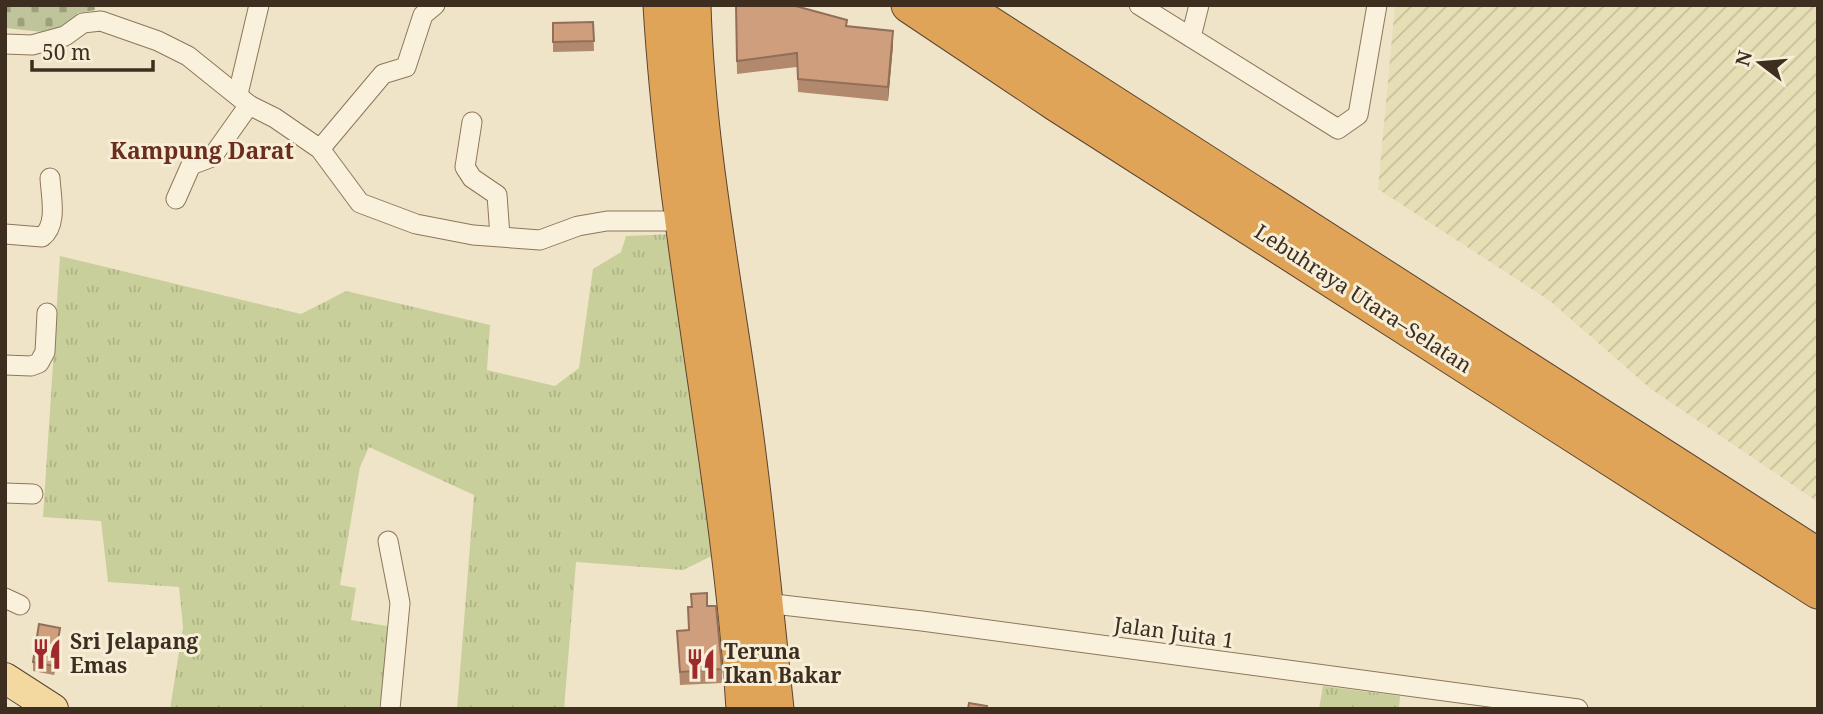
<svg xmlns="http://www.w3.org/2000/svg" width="1823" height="714" font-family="'Noto Serif',serif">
	<defs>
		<pattern id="farmland-furrows" width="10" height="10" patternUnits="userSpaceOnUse" patternTransform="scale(1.75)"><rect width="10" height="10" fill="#e6deb5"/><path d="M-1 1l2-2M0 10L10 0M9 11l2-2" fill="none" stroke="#c6bf9b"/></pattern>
		<pattern id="grass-tufts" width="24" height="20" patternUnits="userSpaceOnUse" patternTransform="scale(1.75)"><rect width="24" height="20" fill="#c9cf9b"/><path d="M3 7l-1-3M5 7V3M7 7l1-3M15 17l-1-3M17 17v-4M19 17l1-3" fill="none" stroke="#aeb285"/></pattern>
		<pattern id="cemetery-stones" width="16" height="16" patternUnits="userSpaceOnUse" patternTransform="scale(1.75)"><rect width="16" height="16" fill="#bfc49a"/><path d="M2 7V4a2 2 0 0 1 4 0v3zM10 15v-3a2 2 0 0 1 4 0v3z" fill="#9ca07d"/></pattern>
	</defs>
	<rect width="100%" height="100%" fill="#f0e4c8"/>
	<!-- farmland -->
	<polygon fill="url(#farmland-furrows)" points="1395,5 1818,5 1818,502 1651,389 1550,301 1378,189"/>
	<!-- grass -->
	<g fill="url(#grass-tufts)">
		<polygon points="674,234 716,554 683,570 576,562 564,709 457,709 474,495 369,447 360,467 340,585 356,588 351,620 393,627 379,709 170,709 183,627 179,587 108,582 101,521 43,517 60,256 301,314 346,291 490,325 487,370 555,386 579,368 593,269 621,252 626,236"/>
		<polygon points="1323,686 1400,696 1399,709 1319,709"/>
	</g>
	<!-- cemetery -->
	<polygon fill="url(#cemetery-stones)" points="5,5 95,5 95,10 78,13 62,34 5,28"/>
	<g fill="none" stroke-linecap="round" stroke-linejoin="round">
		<defs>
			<g id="street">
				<polyline points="1139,5 1338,129 1358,115 1377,5"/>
				<polyline points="1191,37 1199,5"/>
				<polyline points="5,44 32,45 65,36 83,23 101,21 158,41 188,56 249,105 275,118 320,149 360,203 416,224 473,235 540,240 578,226 607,221 683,221"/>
				<polyline points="238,94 259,5"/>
				<polyline points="472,122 465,167 472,178 497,195 500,236"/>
				<polyline points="320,149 383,74 406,67 423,15 435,5"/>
				<polyline points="176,199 191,165 212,157 249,105"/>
				<path d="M5,234l37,3c16,-12 9,-40 8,-59"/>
				<polyline points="5,365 31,366 39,363 45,352 47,313"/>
				<polyline points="5,493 33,494"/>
				<polyline points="388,541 400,603 390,709"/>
				<polyline points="5,598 20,605"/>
				<polyline points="765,603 922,621 1578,709"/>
			</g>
			<polyline id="primary" points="5,678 53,709"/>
			<g id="highway">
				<path d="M661,5c14,236 68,468 83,704"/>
				<path d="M693,5c4,134 29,265 48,397 15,102 24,204 35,307"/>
				<polyline points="909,5 1057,104 1818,591"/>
				<polyline points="960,5 1818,556"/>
			</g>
		</defs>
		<!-- street casing -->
		<use href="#street" stroke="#8d765c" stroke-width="21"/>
		<!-- primary casing -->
		<use href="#primary" stroke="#5b4430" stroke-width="32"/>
		<!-- highway casing -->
		<use href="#highway" stroke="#5b4430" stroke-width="37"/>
		<!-- street -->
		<use href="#street" stroke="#faf1dc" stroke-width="19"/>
		<!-- primary -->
		<use href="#primary" stroke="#f3d9a0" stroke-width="30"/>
		<!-- highway -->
		<use href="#highway" stroke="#e0a458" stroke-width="35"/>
	</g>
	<!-- wall -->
	<g fill="#b2896c">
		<polygon points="736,5 847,26 893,45 888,101 798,92 797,67 737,74"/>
		<polygon points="593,22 594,51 553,52 553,23"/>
		<polygon points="691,594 707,606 722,669 722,683 680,685 677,631 688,630 688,607 691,607"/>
		<polygon points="60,637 54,675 33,671 33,662"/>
	</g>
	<!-- shaded-wall -->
	<g fill="#916f58">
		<polygon points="893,31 893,45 888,101 888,87"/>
		<polygon points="60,628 60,637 54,675 54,666"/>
	</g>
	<!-- building -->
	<g fill="#cf9f7d" stroke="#916f58" stroke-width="2">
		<polygon points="736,5 792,5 847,20 846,26 893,31 888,87 798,79 797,53 737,61"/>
		<polygon points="593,22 594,41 553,42 553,23"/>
		<polygon points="707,593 707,606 716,606 722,669 680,672 677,631 689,630 688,607 692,607 691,594"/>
		<polygon points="39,624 60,628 54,666 33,662"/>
		<polygon points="969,703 987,706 986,709 968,709"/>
	</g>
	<!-- icons -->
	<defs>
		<symbol id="restaurant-bare" viewBox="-9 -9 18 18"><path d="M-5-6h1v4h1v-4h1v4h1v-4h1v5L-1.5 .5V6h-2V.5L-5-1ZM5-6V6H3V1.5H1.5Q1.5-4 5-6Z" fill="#9e2a2b" stroke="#f7eed8" stroke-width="2.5" paint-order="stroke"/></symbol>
	</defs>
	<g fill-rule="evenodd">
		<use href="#restaurant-bare" x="25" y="632" width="44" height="44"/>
		<use href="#restaurant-bare" x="679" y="642" width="44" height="44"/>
	</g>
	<g text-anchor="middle" stroke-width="6" stroke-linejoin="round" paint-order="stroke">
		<!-- street labels -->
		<g font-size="21" fill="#3d2e20" stroke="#f7eed8">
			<text transform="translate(1363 299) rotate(33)" y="7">Lebuhraya Utara–Selatan</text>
			<text transform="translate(1174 633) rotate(8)" y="7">Jalan Juita 1</text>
		</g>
		<!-- poi labels -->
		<g font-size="21" font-weight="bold" fill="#3d2e20" stroke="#f7eed8" text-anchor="start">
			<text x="70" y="649">Sri Jelapang<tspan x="70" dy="24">Emas</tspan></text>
			<text x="724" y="659">Teruna<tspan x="724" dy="24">Ikan Bakar</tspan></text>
		</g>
		<!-- neighbourhood labels -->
		<g font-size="23" font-weight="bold" fill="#6b2e1e" stroke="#f7eed8">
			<text x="202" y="159">Kampung Darat</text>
		</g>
	</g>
	<!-- border -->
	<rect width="1823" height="714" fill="none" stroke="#3d2e20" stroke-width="14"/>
	<!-- north arrow -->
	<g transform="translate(1760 63) rotate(286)" stroke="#f7eed8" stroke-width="5" paint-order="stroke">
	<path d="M0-5L12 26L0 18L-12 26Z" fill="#3d2e20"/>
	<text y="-10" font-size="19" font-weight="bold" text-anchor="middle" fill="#3d2e20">N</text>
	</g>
	<!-- scale -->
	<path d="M32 60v10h121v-10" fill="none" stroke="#3d2e20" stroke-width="3.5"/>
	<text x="42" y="60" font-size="21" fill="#3d2e20" stroke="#f7eed8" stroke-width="5" paint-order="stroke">50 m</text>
</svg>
